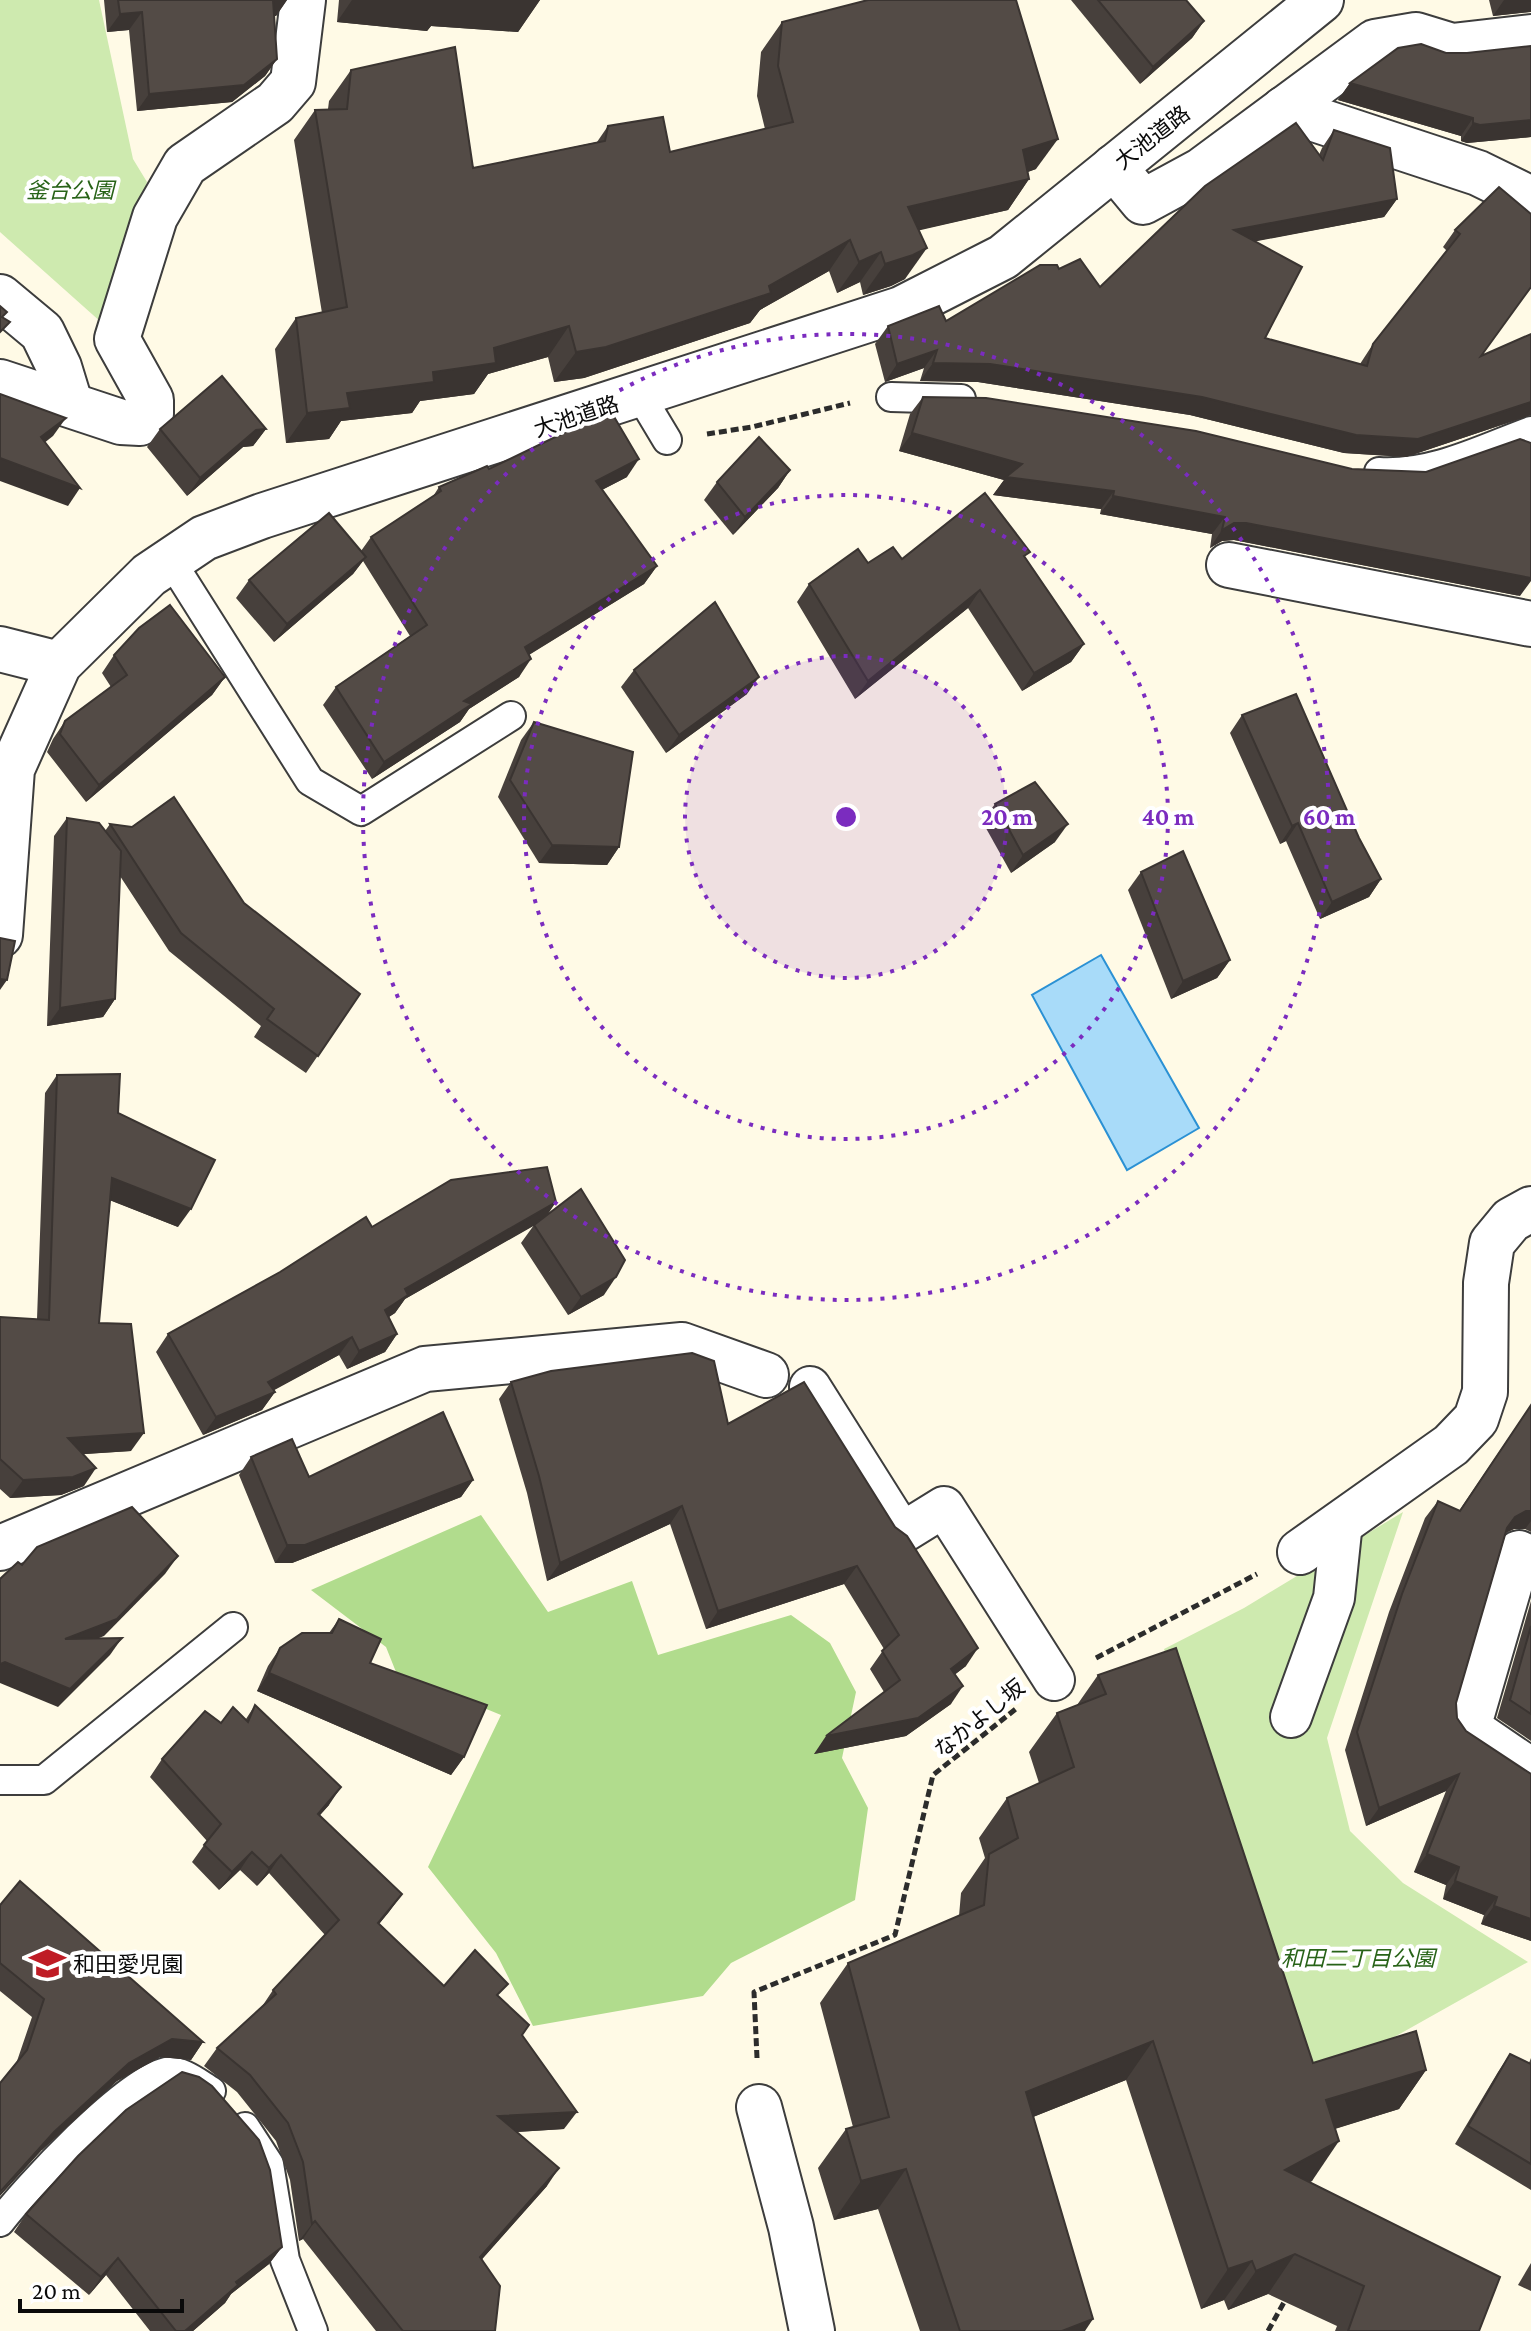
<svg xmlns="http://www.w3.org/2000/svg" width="1531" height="2331" font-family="'Crimson Pro','Noto Sans JP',serif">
	<rect width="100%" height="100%" fill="#fffae6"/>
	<!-- green -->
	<g fill="#ceeaaf">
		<polygon points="0,0 99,0 133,159 147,182 102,323 0,232"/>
		<polygon points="1403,1512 1327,1738 1350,1831 1403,1883 1528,1962 1389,2040 1302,2073 1164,1649 1244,1608"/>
	</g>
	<!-- forest -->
	<polygon fill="#b1dc8d" points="481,1515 548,1612 632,1581 658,1655 791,1615 830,1643 856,1692 842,1758 868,1808 855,1900 731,1963 703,1996 533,2026 496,1953 428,1867 501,1715 396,1672 386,1647 311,1590"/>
	<!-- water -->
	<polygon fill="#a8dbf9" stroke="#2b91d4" stroke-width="2" points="1101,955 1199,1128 1127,1170 1032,995"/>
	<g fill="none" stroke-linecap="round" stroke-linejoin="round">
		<defs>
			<g id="service">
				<polyline points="640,395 667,440"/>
				<polyline points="891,397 961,399"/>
				<path d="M1379,472c54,3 103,-23 152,-41"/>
				<polyline points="171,561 310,781 361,811 511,716"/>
				<polyline points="0,1780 44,1780 233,1627"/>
				<polyline points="245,2127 269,2164 285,2260 313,2331"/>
				<path d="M0,2222c28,-36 123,-139 166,-150 15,-3 33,12 45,19"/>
			</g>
			<g id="pedestrian">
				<polyline points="810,1387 902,1533 944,1507 1054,1680"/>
				<polyline points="1291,1717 1334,1598 1342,1522"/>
			</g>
			<g id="minor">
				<polyline points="1284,109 1478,173 1531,199"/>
				<polyline points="1114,167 1143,202 1202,170 1375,42 1416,35 1452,46 1531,37"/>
				<polyline points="0,297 42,332 59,367 70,403"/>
				<polyline points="0,382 121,422 140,423 151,414 151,400 117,339 155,217 185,165 275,103 293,82 303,0"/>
				<polyline points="1229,565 1531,624"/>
				<polyline points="0,649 59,664"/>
				<polyline points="0,1548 425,1369 682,1345 766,1375"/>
				<polyline points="1300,1552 1451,1445 1476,1419 1485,1392 1486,1283 1492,1243 1511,1220 1531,1209"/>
				<polyline points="1519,1553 1468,1728 1531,1771"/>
				<polyline points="759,2107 791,2227 812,2331"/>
			</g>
			<polyline id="tertiary" points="0,935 12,769 59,664 149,575 204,538 262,516 901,309 1003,257 1321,0"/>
		</defs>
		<!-- service casing -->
		<use href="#service" stroke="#3d3d3d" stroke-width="32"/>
		<!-- pedestrian casing -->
		<use href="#pedestrian" stroke="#3d3d3d" stroke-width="44"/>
		<!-- minor casing -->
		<use href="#minor" stroke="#3d3d3d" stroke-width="48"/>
		<!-- tertiary casing -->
		<use href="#tertiary" stroke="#3d3d3d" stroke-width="48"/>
		<!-- path -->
		<g stroke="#2c2c2c" stroke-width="5" stroke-dasharray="8 4" stroke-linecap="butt">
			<polyline points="707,434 752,427 850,403"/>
			<polyline points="1096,1658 1257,1574"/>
			<polyline points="757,2058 754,1992 895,1935 933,1775 1017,1708"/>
			<polyline points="1268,2331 1287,2297"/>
		</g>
		<!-- service -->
		<use href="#service" stroke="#fff" stroke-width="28"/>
		<!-- pedestrian -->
		<use href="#pedestrian" stroke="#fff" stroke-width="40"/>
		<!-- minor -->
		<use href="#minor" stroke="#fff" stroke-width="44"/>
		<!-- tertiary -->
		<use href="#tertiary" stroke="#fff" stroke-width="44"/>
	</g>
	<!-- wall -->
	<g fill="#47403c">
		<polygon points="104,0 287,0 276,16 274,16 277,59 265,76 232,102 137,111 129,30 107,32"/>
		<polygon points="339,0 540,0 518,32 431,26 427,31 337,22"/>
		<polygon points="1071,0 1186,0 1204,21 1192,38 1140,84"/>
		<polygon points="1489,0 1531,0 1529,12 1493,16"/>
		<polygon points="782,22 1036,169 1028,172 1029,179 1008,210 918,230 905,279 891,286 863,295 860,282 837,293 829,271 760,310 750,323 584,378 554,382 548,357 488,374 474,394 420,401 412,413 341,421 329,439 286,443 275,349 296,318 322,313 294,140 315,110 328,109 329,101 351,70 473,168 597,142 608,126 670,152 765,129 757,96 761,52"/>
		<polygon points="1531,46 1531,137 1467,143 1461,141 1461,136 1338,100 1350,83 1446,53 1467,53"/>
		<polygon points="1334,130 1397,199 1384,217 1255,241 1265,338 1360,364 1373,344 1447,251 1443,247 1455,230 1499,187 1481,356 1531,334 1531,415 1406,457 1344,453 1190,415 978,382 920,381 924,368 885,382 875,344 888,326 946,321 1059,269 1100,287 1319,155 1322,148"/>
		<polygon points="923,397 1520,596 1234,540 1222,541 1210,548 1212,534 1100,514 1101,509 993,495 1004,480 899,451 910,414"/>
		<polygon points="160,429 266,429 253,446 243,447 187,496 147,447"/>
		<polygon points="489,469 627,477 602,490 657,566 644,584 529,655 519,677 469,709 460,722 372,779 323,705 336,687 410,636 363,561 353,574 274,642 236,598 249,580 361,551 371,537 432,498 439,487"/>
		<polygon points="790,470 778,488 733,535 704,500 717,482"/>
		<polygon points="1025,558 1084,644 1071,662 1022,691 968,608 855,699 797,602 809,584 868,563 902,559"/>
		<polygon points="114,655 225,677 212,695 86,802 47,752 53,739 65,721 111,687 102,673"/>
		<polygon points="634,670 747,694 666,753 621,687"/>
		<polygon points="1242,715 1359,838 1381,879 1369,897 1320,919 1286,841 1280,844 1230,733"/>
		<polygon points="534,722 619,847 607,865 539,863 498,797 521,740"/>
		<polygon points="995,804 1055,842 1011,873 982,821"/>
		<polygon points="67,818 105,831 110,824 244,903 360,994 306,1073 254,1037 261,1026 169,951 120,876 115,999 103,1017 47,1026 54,836"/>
		<polygon points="1141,872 1230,960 1217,978 1171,999 1128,890"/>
		<polygon points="57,1075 118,1113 178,1227 110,1200 99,1323 131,1451 83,1454 84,1486 61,1495 10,1498 0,1489 0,1317 37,1319 45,1093"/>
		<polygon points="547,1215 604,1295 568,1315 521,1243 534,1225 405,1299 395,1313 389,1317 397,1334 385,1352 347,1369 339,1355 273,1390 275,1392 262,1410 203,1435 156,1352 168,1334 372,1227"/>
		<polygon points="511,1382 728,1424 966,1666 955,1674 951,1704 906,1736 814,1754 884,1692 870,1669 884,1649 844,1584 706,1629 670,1524 547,1581 527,1493 499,1399"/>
		<polygon points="1531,1405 1531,1532 1525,1529 1514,1529 1506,1533 1456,1703 1457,1718 1466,1731 1531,1774 1531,1941 1481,1924 1484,1915 1443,1899 1446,1885 1414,1872 1446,1791 1366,1826 1345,1750 1389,1612 1425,1518 1438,1501 1459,1511"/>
		<polygon points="251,1457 309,1477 473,1480 461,1497 292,1563 275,1563 239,1475"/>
		<polygon points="1531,1601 1531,1741 1497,1718"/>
		<polygon points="339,1619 370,1663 464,1757 451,1775 257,1691 268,1666 280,1648 329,1633"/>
		<polygon points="1098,1675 1313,2063 1426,2070 1399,2109 1335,2129 1312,2181 1309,2182 1479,2331 1335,2331 1337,2326 1268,2294 1228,2310 1224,2300 1201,2309 1126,2080 1033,2117 1085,2331 920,2331 878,2209 834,2220 818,2168 846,2129 853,2127 820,2003 848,1963 959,1916 961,1893 985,1858 979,1838 1007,1798 1039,1783 1029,1752 1057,1713 1077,1705"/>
		<polygon points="255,1705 329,1805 319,1816 402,1894 379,1924 444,1986 499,1997 522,2035 564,2129 517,2132 547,2186 482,2259 495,2331 376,2331 303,2239 299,2241 290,2180 276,2141 237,2092 204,2066 217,2048 261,2008 273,1990 325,1935 269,1873 257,1886 240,1870 219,1890 192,1862 207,1841 150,1777 162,1759 221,1723 246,1719"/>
		<polygon points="0,1905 203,2042 191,2060 160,2057 117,2081 42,2150 16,2064 32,2017 0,1991"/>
		<polygon points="1510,2054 1529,2063 1531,2058 1531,2190 1455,2144 1498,2072"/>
		<polygon points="26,2214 282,2247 269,2264 231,2294 225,2303 193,2331 150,2331 106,2275 89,2295 14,2232"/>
		<polygon points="1531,2263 1531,2291 1518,2285"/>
	</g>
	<!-- shaded-wall -->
	<g fill="#3a3431">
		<polygon points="271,0 287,0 276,16 261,14"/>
		<polygon points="352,0 540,0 518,32 431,26 427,31 337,22"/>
		<polygon points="1504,0 1531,0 1531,12 1493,16"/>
		<polygon points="142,12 129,30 107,32 120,14"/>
		<polygon points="1204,21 1192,38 1140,84 1153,67"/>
		<polygon points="277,59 265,76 232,102 137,111 149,94"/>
		<polygon points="1350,83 1473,118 1461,136 1338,100"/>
		<polygon points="1531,120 1531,137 1467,143 1461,141 1473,123"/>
		<polygon points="1058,139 1036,169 1001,181 1023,150"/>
		<polygon points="1029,179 1008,210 886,238 908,207"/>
		<polygon points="1397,199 1384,217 1221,248 1234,230"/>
		<polygon points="850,240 829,271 760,310 750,323 584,378 554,382 576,352 769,286"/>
		<polygon points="927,248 905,279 891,286 863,295 885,264"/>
		<polygon points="881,252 860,282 837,293 859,262"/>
		<polygon points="569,326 548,357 488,374 474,394 420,401 412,413 341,421 329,439 286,443 307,413 347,393 433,372 494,348"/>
		<polygon points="937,350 924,368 885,382 897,364"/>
		<polygon points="933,363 990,364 1531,402 1531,415 1406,457 1344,453 1190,415 978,382 920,381"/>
		<polygon points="66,418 53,436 29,455 41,437"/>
		<polygon points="266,429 253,446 243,447 187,496 200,478 256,430"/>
		<polygon points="912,433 1022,464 1114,491 1101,509 993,495 1004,480 899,451"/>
		<polygon points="0,458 80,488 68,506 0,481"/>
		<polygon points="639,459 627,477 584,499 596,481"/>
		<polygon points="790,470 778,488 733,535 745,517"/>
		<polygon points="1113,496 1225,517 1212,534 1100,514"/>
		<polygon points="1234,523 1246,523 1531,578 1531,581 1520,596 1234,540 1222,541 1210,548 1222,530"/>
		<polygon points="366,557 353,574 274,642 287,624"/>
		<polygon points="657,566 644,584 512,665 525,647"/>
		<polygon points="980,590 968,608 855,699 868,681"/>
		<polygon points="1084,644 1071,662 1022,691 1034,673"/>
		<polygon points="531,659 519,677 469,709 460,722 372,779 384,762 464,701"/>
		<polygon points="225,677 212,695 86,802 99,785"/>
		<polygon points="759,677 747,694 666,753 679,735"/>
		<polygon points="1298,823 1286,841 1280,844 1292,826"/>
		<polygon points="1068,824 1055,842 1011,873 1023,855"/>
		<polygon points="552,845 619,847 607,865 539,863"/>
		<polygon points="1381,879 1369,897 1320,919 1332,902"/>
		<polygon points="1230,960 1217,978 1171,999 1183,981"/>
		<polygon points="0,979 7,980 0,990"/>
		<polygon points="115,999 103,1017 47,1026 60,1008"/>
		<polygon points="112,1178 191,1209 178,1227 99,1196"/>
		<polygon points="556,1202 544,1220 405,1299 395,1313 373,1327 385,1310 405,1289"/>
		<polygon points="616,1277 604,1295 568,1315 581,1297"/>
		<polygon points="397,1334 385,1352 347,1369 359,1351"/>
		<polygon points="352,1337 339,1355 256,1400 268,1382"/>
		<polygon points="275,1392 262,1410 203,1435 216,1417"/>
		<polygon points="144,1433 131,1451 56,1456 68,1438"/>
		<polygon points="96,1468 84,1486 61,1495 10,1498 23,1480"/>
		<polygon points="473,1480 461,1497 292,1563 275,1563 287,1545"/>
		<polygon points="682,1506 670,1524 547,1581 560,1563"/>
		<polygon points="1526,1511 1531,1511 1531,1521 1525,1529 1514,1529 1502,1534 1515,1517"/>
		<polygon points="178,1556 165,1574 104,1636 52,1657 65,1639"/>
		<polygon points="857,1566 844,1584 706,1629 718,1611"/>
		<polygon points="122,1638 110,1655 58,1707 0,1683 0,1664 5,1662"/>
		<polygon points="978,1648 966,1666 939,1687 951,1669"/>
		<polygon points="269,1673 464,1757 451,1775 257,1691"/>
		<polygon points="963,1686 951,1704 906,1736 814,1754 826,1736"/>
		<polygon points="1459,1774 1446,1791 1366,1826 1379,1808"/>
		<polygon points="341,1787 329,1805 305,1832 318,1814"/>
		<polygon points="252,1852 240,1870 219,1890 232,1872"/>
		<polygon points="1427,1854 1459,1867 1446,1885 1414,1872"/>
		<polygon points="281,1855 269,1873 257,1886 269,1868"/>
		<polygon points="1455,1881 1497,1897 1484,1915 1443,1899"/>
		<polygon points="402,1894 389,1912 365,1941 378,1923"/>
		<polygon points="1494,1906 1531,1919 1531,1941 1481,1924"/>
		<polygon points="172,2039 203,2042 191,2060 160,2057 117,2081 42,2150 0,2196 0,2193 54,2132 129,2063"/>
		<polygon points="1153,2041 1126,2080 998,2131 1026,2092"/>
		<polygon points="1426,2070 1399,2109 1298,2140 1326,2100"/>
		<polygon points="577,2112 564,2129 486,2134 498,2116"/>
		<polygon points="1339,2141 1312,2181 1257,2209 1285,2170"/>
		<polygon points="559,2168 547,2186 468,2275 480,2257"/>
		<polygon points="906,2169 878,2209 834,2220 861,2181"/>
		<polygon points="315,2221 303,2239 299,2241 312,2224"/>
		<polygon points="282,2247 269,2264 231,2294 225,2303 193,2331 185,2331 236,2282"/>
		<polygon points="1295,2254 1268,2294 1228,2310 1256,2271"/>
		<polygon points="118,2258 106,2275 89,2295 101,2277"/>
		<polygon points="1252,2261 1224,2300 1201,2309 1228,2269"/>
		<polygon points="1093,2319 1085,2331 1062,2331"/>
	</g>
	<!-- building -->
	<g fill="#534b46" stroke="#3a3431" stroke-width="2">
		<polygon points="118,0 273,0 277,59 244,85 149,94 142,12 120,14"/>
		<polygon points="868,0 1016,0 1058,139 1023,150 1029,179 908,207 927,248 913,255 885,264 881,252 859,262 850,240 769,286 771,293 606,347 576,352 569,326 494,348 496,363 433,372 434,382 347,393 350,408 307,413 296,318 347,307 315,110 347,109 351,70 455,47 473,168 605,141 608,126 663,117 670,152 793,122 778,66 782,22"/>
		<polygon points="1098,0 1186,0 1204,21 1153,67"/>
		<polygon points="1421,44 1446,53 1467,53 1531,46 1531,120 1480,125 1473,123 1473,118 1350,83 1398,48"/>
		<polygon points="1296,123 1323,160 1334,130 1390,148 1397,199 1234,230 1302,267 1265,338 1367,366 1373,344 1460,234 1455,230 1499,187 1531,214 1531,287 1481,356 1531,334 1531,402 1418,439 1356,435 1202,397 990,364 933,363 937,350 897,364 888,326 939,306 946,321 1040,265 1057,265 1059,269 1080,259 1100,287 1205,186"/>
		<polygon points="0,306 7,312 2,317 10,322 0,332"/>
		<polygon points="222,376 266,429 256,430 200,478 160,429"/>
		<polygon points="0,394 66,418 41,437 80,488 0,458"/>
		<polygon points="923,397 986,398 1196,431 1352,469 1426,472 1520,439 1531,443 1531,578 1246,523 1234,523 1222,530 1225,517 1113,496 1114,491 1006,477 1022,464 912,433"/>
		<polygon points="613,415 639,459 596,481 657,566 525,647 531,659 464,701 472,704 384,762 336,687 427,625 371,537 441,491 439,487 487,466 489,469 576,427"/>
		<polygon points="759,437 790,470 745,517 717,482"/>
		<polygon points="985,493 1030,552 1024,556 1084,644 1034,673 980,590 868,681 809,584 858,549 868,563 893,547 902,559"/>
		<polygon points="329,513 366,557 287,624 249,580"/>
		<polygon points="715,602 759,677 679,735 634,670"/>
		<polygon points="170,605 225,677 99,785 60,734 65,721 127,675 114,655 139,628"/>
		<polygon points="1296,694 1359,838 1381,879 1332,902 1298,823 1292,826 1242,715"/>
		<polygon points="534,722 633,752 619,847 552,845 510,780"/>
		<polygon points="1035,782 1068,824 1023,855 995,804"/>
		<polygon points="174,797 244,903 360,994 318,1056 267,1019 274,1009 181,933 110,824 132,827"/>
		<polygon points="67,818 99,823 121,851 115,999 60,1008"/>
		<polygon points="1183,851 1230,960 1183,981 1141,872"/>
		<polygon points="0,938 15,941 7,980 0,979"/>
		<polygon points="120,1074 118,1113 215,1160 191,1209 112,1178 99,1323 131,1324 144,1433 68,1438 96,1468 73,1477 23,1480 0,1459 0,1317 49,1320 57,1075"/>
		<polygon points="547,1167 556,1202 405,1289 408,1295 385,1310 397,1334 359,1351 352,1337 268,1382 275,1392 216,1417 168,1334 280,1272 366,1217 372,1227 451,1180"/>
		<polygon points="581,1189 625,1260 616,1277 581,1297 534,1225"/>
		<polygon points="692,1353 714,1361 728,1424 804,1382 895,1527 907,1536 978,1648 951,1669 963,1686 918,1718 826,1736 900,1680 882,1651 899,1635 857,1566 718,1611 682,1506 560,1563 539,1476 511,1382 551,1371"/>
		<polygon points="1531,1405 1531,1511 1526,1511 1515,1517 1507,1528 1456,1703 1457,1718 1466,1731 1531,1774 1531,1919 1494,1906 1497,1897 1455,1881 1459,1867 1427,1854 1459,1774 1379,1808 1357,1732 1402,1594 1438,1501 1460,1511"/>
		<polygon points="443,1412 473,1480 305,1545 287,1545 251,1457 292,1439 309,1477"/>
		<polygon points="132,1507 178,1556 117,1619 65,1639 122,1638 70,1689 5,1662 0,1664 0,1579 18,1562 22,1565 37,1547"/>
		<polygon points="339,1619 381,1639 370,1663 487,1705 464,1757 269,1673 280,1648 302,1633 332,1633"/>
		<polygon points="1531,1626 1531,1714 1510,1700"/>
		<polygon points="1176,1648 1313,2063 1416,2031 1426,2070 1326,2100 1339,2141 1285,2170 1500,2277 1479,2331 1348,2331 1364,2286 1295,2254 1256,2271 1252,2261 1228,2269 1153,2041 1026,2092 1093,2319 1062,2331 960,2331 906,2169 861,2181 846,2129 889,2117 848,1963 984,1905 989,1854 1018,1838 1007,1798 1074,1767 1057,1713 1106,1694 1098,1675"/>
		<polygon points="255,1705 341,1787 318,1814 402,1894 378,1923 444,1986 475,1950 508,1984 497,1995 529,2025 522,2035 577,2112 498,2116 559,2168 480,2257 500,2286 495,2331 403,2331 315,2221 312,2224 303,2162 288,2123 250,2075 217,2048 276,1994 273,1990 339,1920 281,1855 269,1868 252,1852 232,1872 204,1845 221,1824 162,1759 205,1711 221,1723 233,1707 248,1722"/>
		<polygon points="20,1881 203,2042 172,2039 129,2063 54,2132 0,2192 0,2083 27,2050 44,1999 0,1963 0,1905"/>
		<polygon points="1510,2054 1531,2064 1531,2164 1468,2126"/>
		<polygon points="182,2072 199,2077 212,2086 259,2140 270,2170 282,2247 236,2282 238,2285 185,2331 176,2331 118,2258 101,2277 26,2214 78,2156 126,2110"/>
	</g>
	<!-- distance rings -->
	<circle cx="846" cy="817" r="161" fill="#7b2cbf" fill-opacity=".12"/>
	<g fill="none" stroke="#7b2cbf" stroke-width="4" stroke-dasharray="4 8">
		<circle cx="846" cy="817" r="161"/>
		<circle cx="846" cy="817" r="322"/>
		<circle cx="846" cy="817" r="483"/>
	</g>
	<!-- icons -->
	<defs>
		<symbol id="school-bare" viewBox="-9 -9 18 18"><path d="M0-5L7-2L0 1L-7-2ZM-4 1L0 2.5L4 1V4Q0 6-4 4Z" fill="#bf1c25" stroke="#fff" stroke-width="2.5" paint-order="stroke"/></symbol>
	</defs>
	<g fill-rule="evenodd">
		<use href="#school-bare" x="22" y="1938" width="51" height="51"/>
	</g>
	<g text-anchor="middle" stroke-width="8" stroke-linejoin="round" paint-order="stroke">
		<!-- street labels -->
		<g font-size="22" fill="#0a0a0a" stroke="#fff">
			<text transform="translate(1152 137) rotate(-38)" y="8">大池道路</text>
			<text transform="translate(576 416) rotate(-18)" y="8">大池道路</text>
			<text transform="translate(979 1718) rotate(-39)" y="8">なかよし坂</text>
		</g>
		<!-- park labels -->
		<g font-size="22" font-style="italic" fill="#286318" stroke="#fff">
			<text x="70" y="198">釜台公園</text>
			<text x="1358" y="1966">和田二丁目公園</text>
		</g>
		<!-- poi labels -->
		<g font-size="22" fill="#0a0a0a" stroke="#fff" text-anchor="start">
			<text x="73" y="1972">和田愛児園</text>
		</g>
	</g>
	<circle cx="846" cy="817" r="12" fill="#7b2cbf" stroke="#fff" stroke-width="4"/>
	<g font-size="24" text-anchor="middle" font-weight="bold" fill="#7b2cbf" stroke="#fff" stroke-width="8" stroke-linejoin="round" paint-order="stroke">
		<text x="1007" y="825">20 m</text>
		<text x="1168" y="825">40 m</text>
		<text x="1329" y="825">60 m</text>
	</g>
	<!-- scale -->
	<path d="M20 2299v12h162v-12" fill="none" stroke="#0a0a0a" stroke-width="4"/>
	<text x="32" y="2299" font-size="24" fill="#0a0a0a" stroke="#ffffff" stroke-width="6" paint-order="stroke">20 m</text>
</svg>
